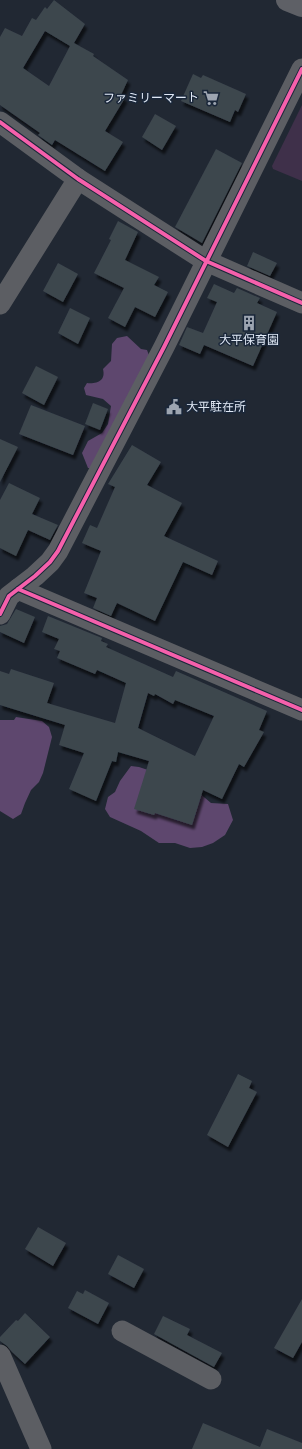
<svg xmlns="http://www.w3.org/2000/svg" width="302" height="1449" font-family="'Work Sans','Noto Sans JP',sans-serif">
	<defs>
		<filter id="shadow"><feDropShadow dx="2.5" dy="4.5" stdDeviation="1" flood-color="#0009"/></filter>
	</defs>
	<rect width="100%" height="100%" fill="#212833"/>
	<!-- green -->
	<polygon fill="#3f304a" points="302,105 302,181 273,169 272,166"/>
	<!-- forest -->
	<g fill="#5e476e">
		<path d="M127,336l14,13 6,1 3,8 -56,111 -6,-1 -6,-15 6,-12 14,-8 6,-9 3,-18 -8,-7 -17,-4 -2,-7 3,-5c10,1 19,-2 16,-14l8,-8 1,-17 5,-6z"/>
		<polygon points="16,717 42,721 49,727 52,737 43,773 39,782 31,790 25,803 21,814 13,819 0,811 0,720 14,720"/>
		<polygon points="131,766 139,767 172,778 198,792 211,803 228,804 233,820 225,835 213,843 202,847 190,848 175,843 159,843 141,831 110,817 105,809 108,797 115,792 120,781"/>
	</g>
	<!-- building -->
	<g fill="#3d464e" fill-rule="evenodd" filter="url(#shadow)">
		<path d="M54,0l31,24 -11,19 20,11 -1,2 35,24 -7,15 4,3 -20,33 18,11 -18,29 -50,-31 -3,5 -14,-10 2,-2 -40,-28v-68l5,-9 17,8 10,-18 4,2 9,-13 2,2zM45,31l25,15 -21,40 -26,-18z"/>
		<polygon points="193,74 201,78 203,75 246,94 238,112 235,110 230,122 181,101"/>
		<polygon points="155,114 176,126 162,150 142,137"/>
		<polygon points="216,149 242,163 202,243 175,227"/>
		<polygon points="118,221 138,232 125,260 159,277 154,285 168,292 155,317 135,307 125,327 108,318 124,288 94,273 111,240 109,239"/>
		<polygon points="253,252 277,263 270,276 247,266"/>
		<polygon points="58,263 78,274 63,302 43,291"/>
		<polygon points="214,284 234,293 237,288 260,298 257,303 277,312 253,366 204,345 200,354 179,345 187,327 203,333 217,302 207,298"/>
		<polygon points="70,308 90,318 78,344 58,333"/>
		<polygon points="36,366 58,377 44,405 22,393"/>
		<polygon points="93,403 108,409 100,430 85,424"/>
		<polygon points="31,405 85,426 73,455 19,434"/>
		<polygon points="0,439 18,447 0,482"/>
		<polygon points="132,445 161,462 147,485 182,503 164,536 218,561 212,575 183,562 155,621 117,603 111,616 93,608 97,598 84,593 101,551 82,543 90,525 97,528 115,487 108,484"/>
		<polygon points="9,483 40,498 32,514 58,525 50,540 28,530 16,556 0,548 0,500"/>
		<polygon points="16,609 35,617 24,643 0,632 0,626 7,624"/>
		<path d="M48,616l54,22 -1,3 7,3 -2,3 67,30 3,-6 91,40 -8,19 5,2 -20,35 -5,-3 -17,35 -19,-9 -11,35 -37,-12 -1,2 -20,-6 15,-48 -31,-9 -2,10 -4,-1 -16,40 -27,-12 15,-36 -25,-8 6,-20 -65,-20v-34l9,3 2,-5 43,14 -7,20 68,20 11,-40 -29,-13 -2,4 -38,-16 3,-7 -6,-2 5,-10 -17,-7zM148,693l6,3 1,-2 18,10 2,-4 39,16 -19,40 -57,-28z"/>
		<polygon points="238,1074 252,1081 249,1088 257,1092 228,1147 207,1135"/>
		<polygon points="38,1227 66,1243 53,1266 25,1249"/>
		<polygon points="118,1255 144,1269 134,1288 108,1274"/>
		<polygon points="85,1290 109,1303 98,1324 68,1308 77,1291 83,1294"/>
		<polygon points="302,1299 302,1342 293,1358 274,1348"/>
		<polygon points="25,1313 50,1337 25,1364 12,1352 7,1346 0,1341 0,1337 16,1320 18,1321"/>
		<polygon points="163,1316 190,1329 187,1335 222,1353 214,1367 154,1334"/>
		<polygon points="203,1423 260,1447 267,1429 302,1443 302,1449 192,1449"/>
	</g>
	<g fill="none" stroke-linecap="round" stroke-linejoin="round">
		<!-- minor -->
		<g stroke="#5c5e63" stroke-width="21">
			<polyline points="0,122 78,179 206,261 302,303"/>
			<polyline points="0,304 78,179"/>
			<polyline points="18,589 302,710"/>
			<polyline points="0,614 9,596 35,576 50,562 58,551 164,347 302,69"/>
			<polyline points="122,1331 211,1379"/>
			<polyline points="0,1355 41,1449"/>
		</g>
		<!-- secondary -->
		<polyline stroke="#5e6066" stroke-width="22" points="287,0 302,6"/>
		<defs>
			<g id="cycleway">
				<polyline points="0,122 78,179 206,261 302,303"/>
				<polyline points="18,589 302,710"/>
				<polyline points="0,614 9,596 35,576 50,562 58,551 164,347 302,69"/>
			</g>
		</defs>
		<!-- cycleway casing -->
		<use href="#cycleway" stroke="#1a273a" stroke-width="6"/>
		<!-- cycleway -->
		<use href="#cycleway" stroke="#f560ab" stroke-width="4"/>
	</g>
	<!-- icons -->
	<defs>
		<symbol id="supermarket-bare" viewBox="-9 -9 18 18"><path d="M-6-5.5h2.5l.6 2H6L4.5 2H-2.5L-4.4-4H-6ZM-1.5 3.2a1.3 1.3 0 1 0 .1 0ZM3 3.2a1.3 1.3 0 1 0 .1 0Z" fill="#9da5b1" stroke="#1a273a" stroke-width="2.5" paint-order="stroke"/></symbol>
		<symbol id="building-bare" viewBox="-9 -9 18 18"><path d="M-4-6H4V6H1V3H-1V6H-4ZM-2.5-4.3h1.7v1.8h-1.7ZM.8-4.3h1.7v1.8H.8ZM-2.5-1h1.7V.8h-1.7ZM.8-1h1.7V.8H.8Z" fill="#9da5b1" stroke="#1a273a" stroke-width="2.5" paint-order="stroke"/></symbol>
		<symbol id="civic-bare" viewBox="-9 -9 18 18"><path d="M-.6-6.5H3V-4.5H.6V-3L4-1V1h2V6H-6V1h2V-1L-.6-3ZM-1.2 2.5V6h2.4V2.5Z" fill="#9da5b1" stroke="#1a273a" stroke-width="2.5" paint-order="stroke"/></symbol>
	</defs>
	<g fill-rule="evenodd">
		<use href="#supermarket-bare" x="200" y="87" width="22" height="22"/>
		<use href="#building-bare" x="238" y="312" width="22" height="22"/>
		<use href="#civic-bare" x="163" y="396" width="22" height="22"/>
	</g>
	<g text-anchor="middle" stroke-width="3" stroke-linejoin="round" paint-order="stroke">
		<!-- poi labels -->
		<g font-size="12" fill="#e0e8f5" stroke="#1a273a" text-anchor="end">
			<text x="199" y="102">ファミリーマート</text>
			<text x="249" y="344" text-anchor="middle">大平保育園</text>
			<text x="186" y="411" text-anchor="start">大平駐在所</text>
		</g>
	</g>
</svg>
